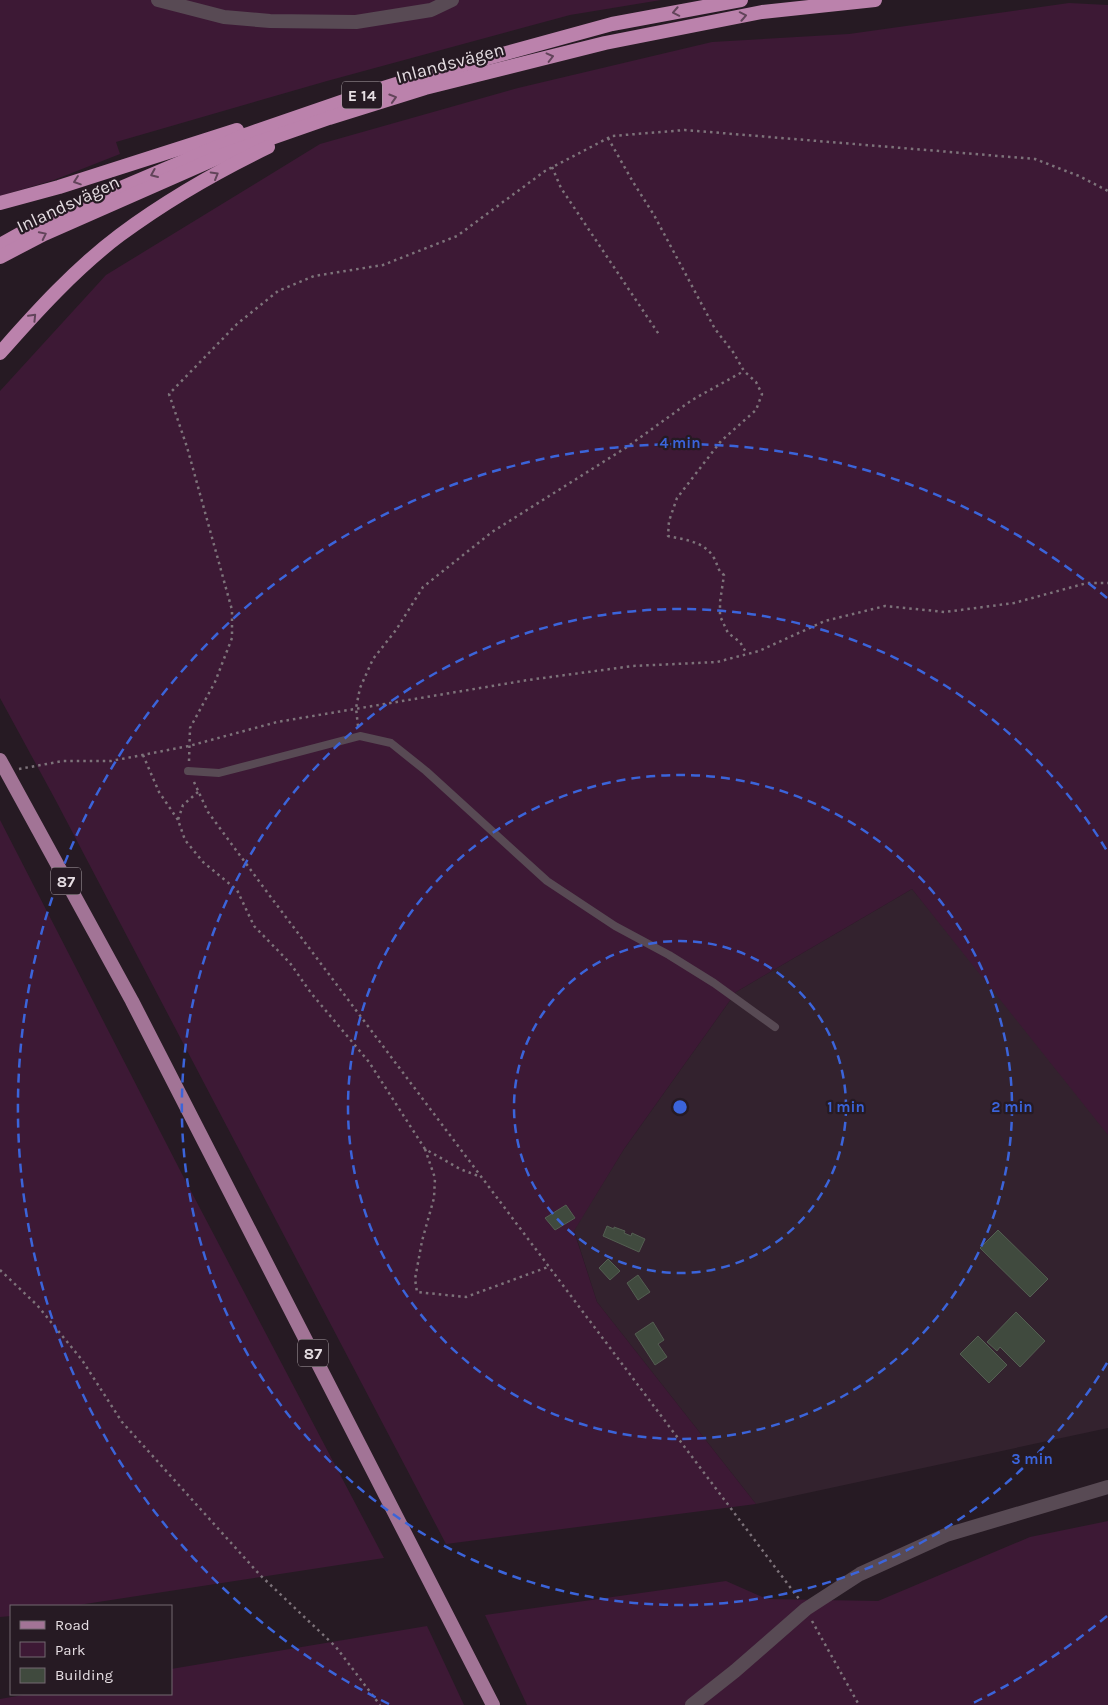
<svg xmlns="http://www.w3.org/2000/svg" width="1108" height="1705" font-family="Karla,sans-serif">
	<rect width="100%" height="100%" fill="#261a23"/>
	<!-- built -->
	<polygon fill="#33222e" points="912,889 1108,1129 1108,1428 756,1504 597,1302 574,1230 624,1149 736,992"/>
	<!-- green -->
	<g fill="#3d1935">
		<polygon points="0,0 661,0 570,15 327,81 116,142 120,154 54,180 0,196"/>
		<polygon points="1069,3 1108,5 1108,1135 912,889 736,992 624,1149 574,1231 597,1302 756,1504 446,1544 55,799 0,698 0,391 106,275 320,144 518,88 712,42 849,34"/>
		<polygon points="0,820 183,1176 384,1558 72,1606 11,1606 11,1616 0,1617"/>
		<polygon points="1108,1521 1108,1705 527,1705 485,1615 726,1581 767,1599 878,1601 1030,1537"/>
		<polygon points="427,1626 464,1705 0,1705 0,1699 29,1694 171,1694 171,1669"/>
	</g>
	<!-- building -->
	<g fill="#404a3e" stroke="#545f52">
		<polygon points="566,1205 575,1218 555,1230 545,1218"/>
		<polygon points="607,1226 614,1229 614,1227 625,1231 624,1233 631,1236 632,1233 645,1239 639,1252 603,1236"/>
		<polygon points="998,1230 1048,1279 1030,1297 980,1248"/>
		<polygon points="608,1259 620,1271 610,1280 599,1268"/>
		<polygon points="638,1275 650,1292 638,1300 627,1283"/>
		<polygon points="1016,1312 1045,1341 1020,1367 1000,1347 997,1351 987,1342"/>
		<polygon points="653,1322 664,1340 658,1344 667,1357 655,1365 635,1334"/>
		<polygon points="978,1336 1007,1365 989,1383 960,1354"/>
	</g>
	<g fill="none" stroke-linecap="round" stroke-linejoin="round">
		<!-- path -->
		<g stroke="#7d737a" stroke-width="2.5" stroke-dasharray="2.5 4" stroke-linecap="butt">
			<path d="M608,138l25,44 21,33 61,114 18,23 11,19 12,11 6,12 -6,16 -35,31 -44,57 -8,23 -1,15c17,4 36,5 46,22 4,7 3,12 10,17l-4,27v14l8,17 12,9 7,12"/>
			<polyline points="552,167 561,188 660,336"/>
			<polyline points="358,726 356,708 360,688 373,659 396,630 423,587 492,532 627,447 692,400 744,371"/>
			<polyline points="143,755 159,792 178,820"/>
			<polyline points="189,761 190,728 215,682 232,638 232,610 187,447 169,394 237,324 278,291 314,276 383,265 457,236 545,171 612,136 685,130 1035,159 1079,176 1108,191"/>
			<polyline points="19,769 63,761 111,761 189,746 277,722 528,680 633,666 717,662 759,651 825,621 885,606 945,612 1014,603 1087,583 1108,583"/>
			<polyline points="194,782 208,812 264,888 799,1599"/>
			<polyline points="198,792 183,805 178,820 185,840 203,862 237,890 254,926 290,963 311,993 369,1062 425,1149 460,1169 481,1177"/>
			<polyline points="425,1149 435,1178 434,1198 422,1241 415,1279 417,1292 466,1297 548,1267"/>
			<polyline points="0,1270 37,1305 82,1360 122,1422 260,1575 336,1647 380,1705"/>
			<polyline points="812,1621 859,1705"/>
		</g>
		<!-- service -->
		<polyline stroke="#584a54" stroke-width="8" points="188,771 219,773 360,736 391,743 426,771 547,881 615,926 669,955 714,983 775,1027"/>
		<!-- minor -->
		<g stroke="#584a54" stroke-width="14">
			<polyline points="158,0 224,17 270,21 356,22 431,10 452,0"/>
			<polyline points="692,1705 735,1671 806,1609 860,1574 946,1535 1108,1487"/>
		</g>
		<!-- primary -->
		<polyline stroke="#a27496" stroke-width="14" points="0,760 132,1001 493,1705"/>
		<!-- trunk -->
		<g stroke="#bb82ac" stroke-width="14">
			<polyline points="0,203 59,187 237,130"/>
			<polyline points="0,245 41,222 248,134 358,96 422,76 612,24 741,0"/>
			<polyline points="0,257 44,234 228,153 329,118 425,88 605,43 762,12 875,0"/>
			<path d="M0,353c36,-41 76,-85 120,-118 46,-34 96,-63 148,-88"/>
		</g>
	</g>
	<!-- one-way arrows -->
	<defs><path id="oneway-chevron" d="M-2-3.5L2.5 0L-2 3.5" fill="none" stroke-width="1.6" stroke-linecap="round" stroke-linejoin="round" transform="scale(1.25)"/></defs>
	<g stroke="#62445a">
		<use href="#oneway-chevron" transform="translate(676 12) rotate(169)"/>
		<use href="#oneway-chevron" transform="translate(743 16) rotate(-11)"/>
		<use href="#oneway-chevron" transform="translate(550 57) rotate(-14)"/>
		<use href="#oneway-chevron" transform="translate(393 98) rotate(-17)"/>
		<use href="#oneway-chevron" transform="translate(154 174) rotate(157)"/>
		<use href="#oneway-chevron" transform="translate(215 175) rotate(-30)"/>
		<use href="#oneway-chevron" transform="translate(77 181) rotate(161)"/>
		<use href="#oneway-chevron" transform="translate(43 235) rotate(-26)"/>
		<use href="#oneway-chevron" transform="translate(33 317) rotate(-46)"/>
	</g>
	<!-- distance rings -->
	<g fill="none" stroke="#3b64da" stroke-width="2.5" stroke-dasharray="9 6">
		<circle cx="680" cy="1107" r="166"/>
		<circle cx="680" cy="1107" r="332"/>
		<path d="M1107 1363A498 498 0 1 1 1107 851"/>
		<path d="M1107 1616A664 664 0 0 1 971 1704M389 1704A664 664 0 1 1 1107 598"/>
	</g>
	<g text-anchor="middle" stroke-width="4.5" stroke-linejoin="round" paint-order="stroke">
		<!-- shield labels -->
		<g fill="#261a23" stroke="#aca3a9" stroke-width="1">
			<rect x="342" y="81.5" width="40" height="27" rx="4"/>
			<rect x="51" y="867.5" width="30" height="27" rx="4"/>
			<rect x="298" y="1339.5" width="30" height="27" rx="4"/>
		</g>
		<g font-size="16" font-weight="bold" fill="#e6dee3">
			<text x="362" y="101">E 14</text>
			<text x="66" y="887">87</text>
			<text x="313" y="1359">87</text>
		</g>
		<!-- street labels -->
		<g font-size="18" fill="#e6dee3" stroke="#261a23">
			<text transform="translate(450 63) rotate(-15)" y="6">Inlandsvägen</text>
			<text transform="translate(68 204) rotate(-25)" y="6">Inlandsvägen</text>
		</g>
	</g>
	<circle cx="680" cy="1107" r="8" fill="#3b64da" stroke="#261a23" stroke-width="2.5"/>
	<g font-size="15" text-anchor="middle" font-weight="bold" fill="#3b64da" stroke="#261a23" stroke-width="4.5" stroke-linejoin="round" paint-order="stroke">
		<text x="680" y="448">4 min</text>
		<text x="846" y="1112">1 min</text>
		<text x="1012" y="1112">2 min</text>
		<text x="1032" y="1464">3 min</text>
	</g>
	<!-- legend -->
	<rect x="10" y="1605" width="162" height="90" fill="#261a23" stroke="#736870"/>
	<rect x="20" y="1621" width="25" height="8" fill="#a27496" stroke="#736870"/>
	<text x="55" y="1630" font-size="15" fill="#e6dee3">Road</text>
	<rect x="20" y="1642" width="25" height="15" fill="#3d1935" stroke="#736870"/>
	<text x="55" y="1655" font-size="15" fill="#e6dee3">Park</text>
	<rect x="20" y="1668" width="25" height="15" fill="#404a3e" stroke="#736870"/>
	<text x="55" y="1680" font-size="15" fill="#e6dee3">Building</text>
</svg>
